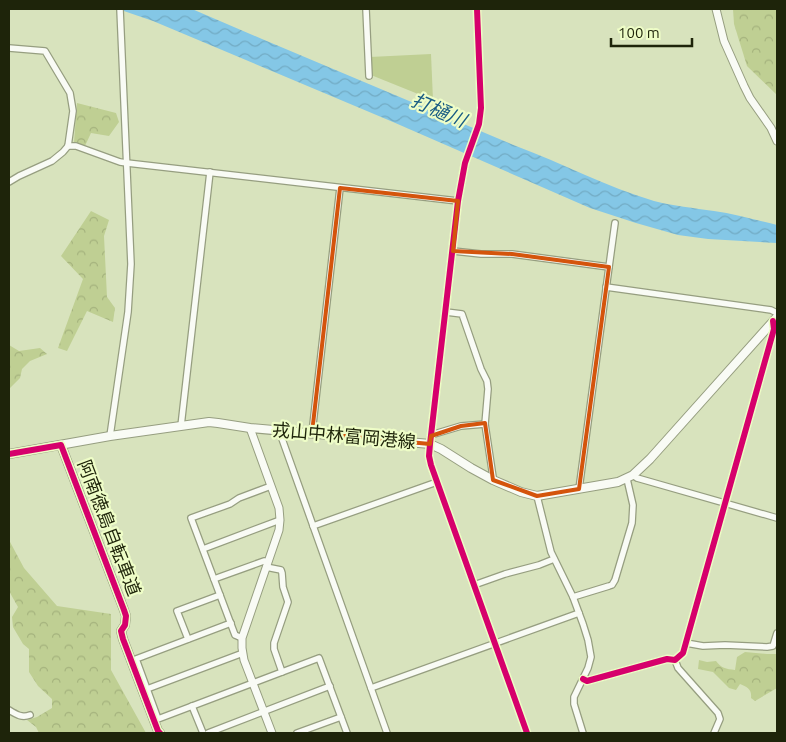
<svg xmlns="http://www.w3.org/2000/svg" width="786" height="742" font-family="Ubuntu,'Noto Sans JP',sans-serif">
	<defs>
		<pattern id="forest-crowns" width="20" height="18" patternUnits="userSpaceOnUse" patternTransform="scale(1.25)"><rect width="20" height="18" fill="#bfcf93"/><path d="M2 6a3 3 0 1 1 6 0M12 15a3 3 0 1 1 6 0" fill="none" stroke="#a4b27d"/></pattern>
		<pattern id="water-waves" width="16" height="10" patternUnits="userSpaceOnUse" patternTransform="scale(1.25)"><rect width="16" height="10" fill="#84c7e6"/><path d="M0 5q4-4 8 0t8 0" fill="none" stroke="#72abc4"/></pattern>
	</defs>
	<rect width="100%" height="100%" fill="#d8e3bd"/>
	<!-- forest -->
	<g fill="url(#forest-crowns)">
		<polygon points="733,9 777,9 777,95 747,66 734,24"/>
		<polygon points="77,103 116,113 119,122 109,136 91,133 84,148 74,142"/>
		<polygon points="91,211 109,220 104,236 107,297 115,308 113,322 87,311 67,351 58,348 83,279 61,256"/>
		<polygon points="9,345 19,351 40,348 47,354 30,361 22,369 20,378 9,389"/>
		<polygon points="9,540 24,568 57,606 111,614 111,670 146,733 39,733 36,727 27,720 37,717 52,708 52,699 38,686 29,672 29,649 23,644 13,627 12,617 18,607 9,591"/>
		<path d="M745,652l22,2h10v34l-22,13 -4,-3c1,-9 -4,-11 -11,-14l-4,6 -7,-2 -16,-16 -15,-3 1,-9 8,2 9,-1c5,7 10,8 19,9l2,-13z"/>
	</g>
	<!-- green -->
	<polygon fill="#bfcf93" points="431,54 433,100 371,75 370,57"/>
	<!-- water -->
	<path fill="url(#water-waves)" d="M118,9h74l70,30 254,107c46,17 91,41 138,55 19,5 40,7 60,10 21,3 42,9 63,14v18l-69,-4 -30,-4 -42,-12 -46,-15 -197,-86 -240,-101z"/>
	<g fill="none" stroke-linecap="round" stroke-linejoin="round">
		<defs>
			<g id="minor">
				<polyline points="366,9 369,76"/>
				<polyline points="477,9 481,108 479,124 465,163 458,201 430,444 429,456 431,465 527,733"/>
				<polyline points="9,48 45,51 70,93 73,111 68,146 63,152 52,161 19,176 9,182"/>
				<polyline points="68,146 76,146 120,162 127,163 458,201"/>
				<polyline points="453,251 481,254 512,254 609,267 579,489"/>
				<polyline points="609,267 615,223"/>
				<polyline points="606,287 771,310 777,313"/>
				<polyline points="446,312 462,314 481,369 487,381 488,389 485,424 493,477 493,480"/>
				<polyline points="181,426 210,172"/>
				<polyline points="280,431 281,436 387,733"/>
				<polyline points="312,433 340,188"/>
				<polyline points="431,435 461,426 485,424"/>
				<polyline points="110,436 128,312 131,264 120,9"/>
				<polyline points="633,475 637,478 777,518"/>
				<polyline points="537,496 551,552 573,597 583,624 588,640 591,657 588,668 574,697 574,704 583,733"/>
				<polyline points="313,526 437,482"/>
				<polyline points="203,549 280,520"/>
				<polyline points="266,567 281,570 282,573 283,587 288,602 274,643 274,649 282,672"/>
				<polyline points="214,579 264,561 268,562"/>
				<polyline points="474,585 505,574 539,565 554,559"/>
				<polyline points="573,597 609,586 612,585 615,580 632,523 633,505 627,479"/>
				<polyline points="231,623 136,659 158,719 319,658 347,733"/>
				<polyline points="242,638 235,635 191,518 230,504 239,498 271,486"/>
				<polyline points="188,639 177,611 220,595"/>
				<polyline points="686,643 703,646 725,645 767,647 773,646 777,633"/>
				<polyline points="675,660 678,668 718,713 720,719 714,733"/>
				<polyline points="583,679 587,681 667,659 675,660 683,653 774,329 773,321"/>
				<polyline points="371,688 579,613"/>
				<polyline points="147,689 243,653"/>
				<polyline points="192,706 203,733"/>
				<path d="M9,710c8,5 13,8 21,5"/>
				<polyline points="208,733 330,686"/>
				<polyline points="297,733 341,717"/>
			</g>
			<g id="tertiary">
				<polyline points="716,9 724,41 744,86 750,98 771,128 777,141"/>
				<polyline points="250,428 279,508 280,520 279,530 242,638 242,648 244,660 272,733"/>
			</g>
			<g id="secondary">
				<polyline points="61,445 124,610 126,616 125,625 121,631 123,639 158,731 160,733"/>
				<polyline points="9,454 110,436 209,422 218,423 250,428 430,444 441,449 471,468 493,480 521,492 537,496 618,482 633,475 650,459 777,317"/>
			</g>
		</defs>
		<!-- minor casing -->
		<use href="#minor" stroke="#969e80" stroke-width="8"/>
		<!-- tertiary casing -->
		<use href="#tertiary" stroke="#969e80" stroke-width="9"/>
		<!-- secondary casing -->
		<use href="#secondary" stroke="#969e80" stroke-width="10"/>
		<!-- minor -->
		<use href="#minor" stroke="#f9fbf5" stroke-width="5.5"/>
		<!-- tertiary -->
		<use href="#tertiary" stroke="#f9fbf5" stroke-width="7"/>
		<!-- secondary -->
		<use href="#secondary" stroke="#f9fbf5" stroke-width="8"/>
		<defs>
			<g id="cycleway">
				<polyline points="477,9 481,108 479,124 465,163 458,201 430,444 429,456 431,465 527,733"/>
				<polyline points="9,454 61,445 124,610 126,616 125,625 121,631 123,639 158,731 160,733"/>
				<polyline points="583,679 587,681 667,659 675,660 683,653 774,329 773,321"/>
			</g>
		</defs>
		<!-- cycleway casing -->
		<use href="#cycleway" stroke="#eefdc7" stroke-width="9"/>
		<!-- cycleway -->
		<use href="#cycleway" stroke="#d6006c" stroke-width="6"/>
	</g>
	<!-- marked area -->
	<path fill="none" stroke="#d4540c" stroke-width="4" stroke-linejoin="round" d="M340,188l118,13 -5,50 59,3 97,13 -30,222 -42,7 -44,-16 -8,-57 -24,3 -30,10 -1,8 -118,-11z"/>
	<g text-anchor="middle" stroke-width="4.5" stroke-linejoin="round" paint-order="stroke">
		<!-- street labels -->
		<g font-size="18" fill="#1e240a" stroke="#eefdc7">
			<text transform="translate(344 436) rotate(5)" y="6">戎山中林富岡港線</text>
			<text transform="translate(109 528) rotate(69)" y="6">阿南徳島自転車道</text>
		</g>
		<!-- water labels -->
		<g font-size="19" font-style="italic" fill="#195c84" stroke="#eefdc7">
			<text transform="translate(439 110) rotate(23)" y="7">打樋川</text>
		</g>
	</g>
	<!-- border -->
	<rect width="786" height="742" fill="none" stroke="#1e240a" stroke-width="20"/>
	<!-- scale -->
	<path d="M611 38v8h81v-8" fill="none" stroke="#1e240a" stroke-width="2.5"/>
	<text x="618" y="38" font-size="15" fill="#1e240a" stroke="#eefdc7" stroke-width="4" paint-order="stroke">100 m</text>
</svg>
